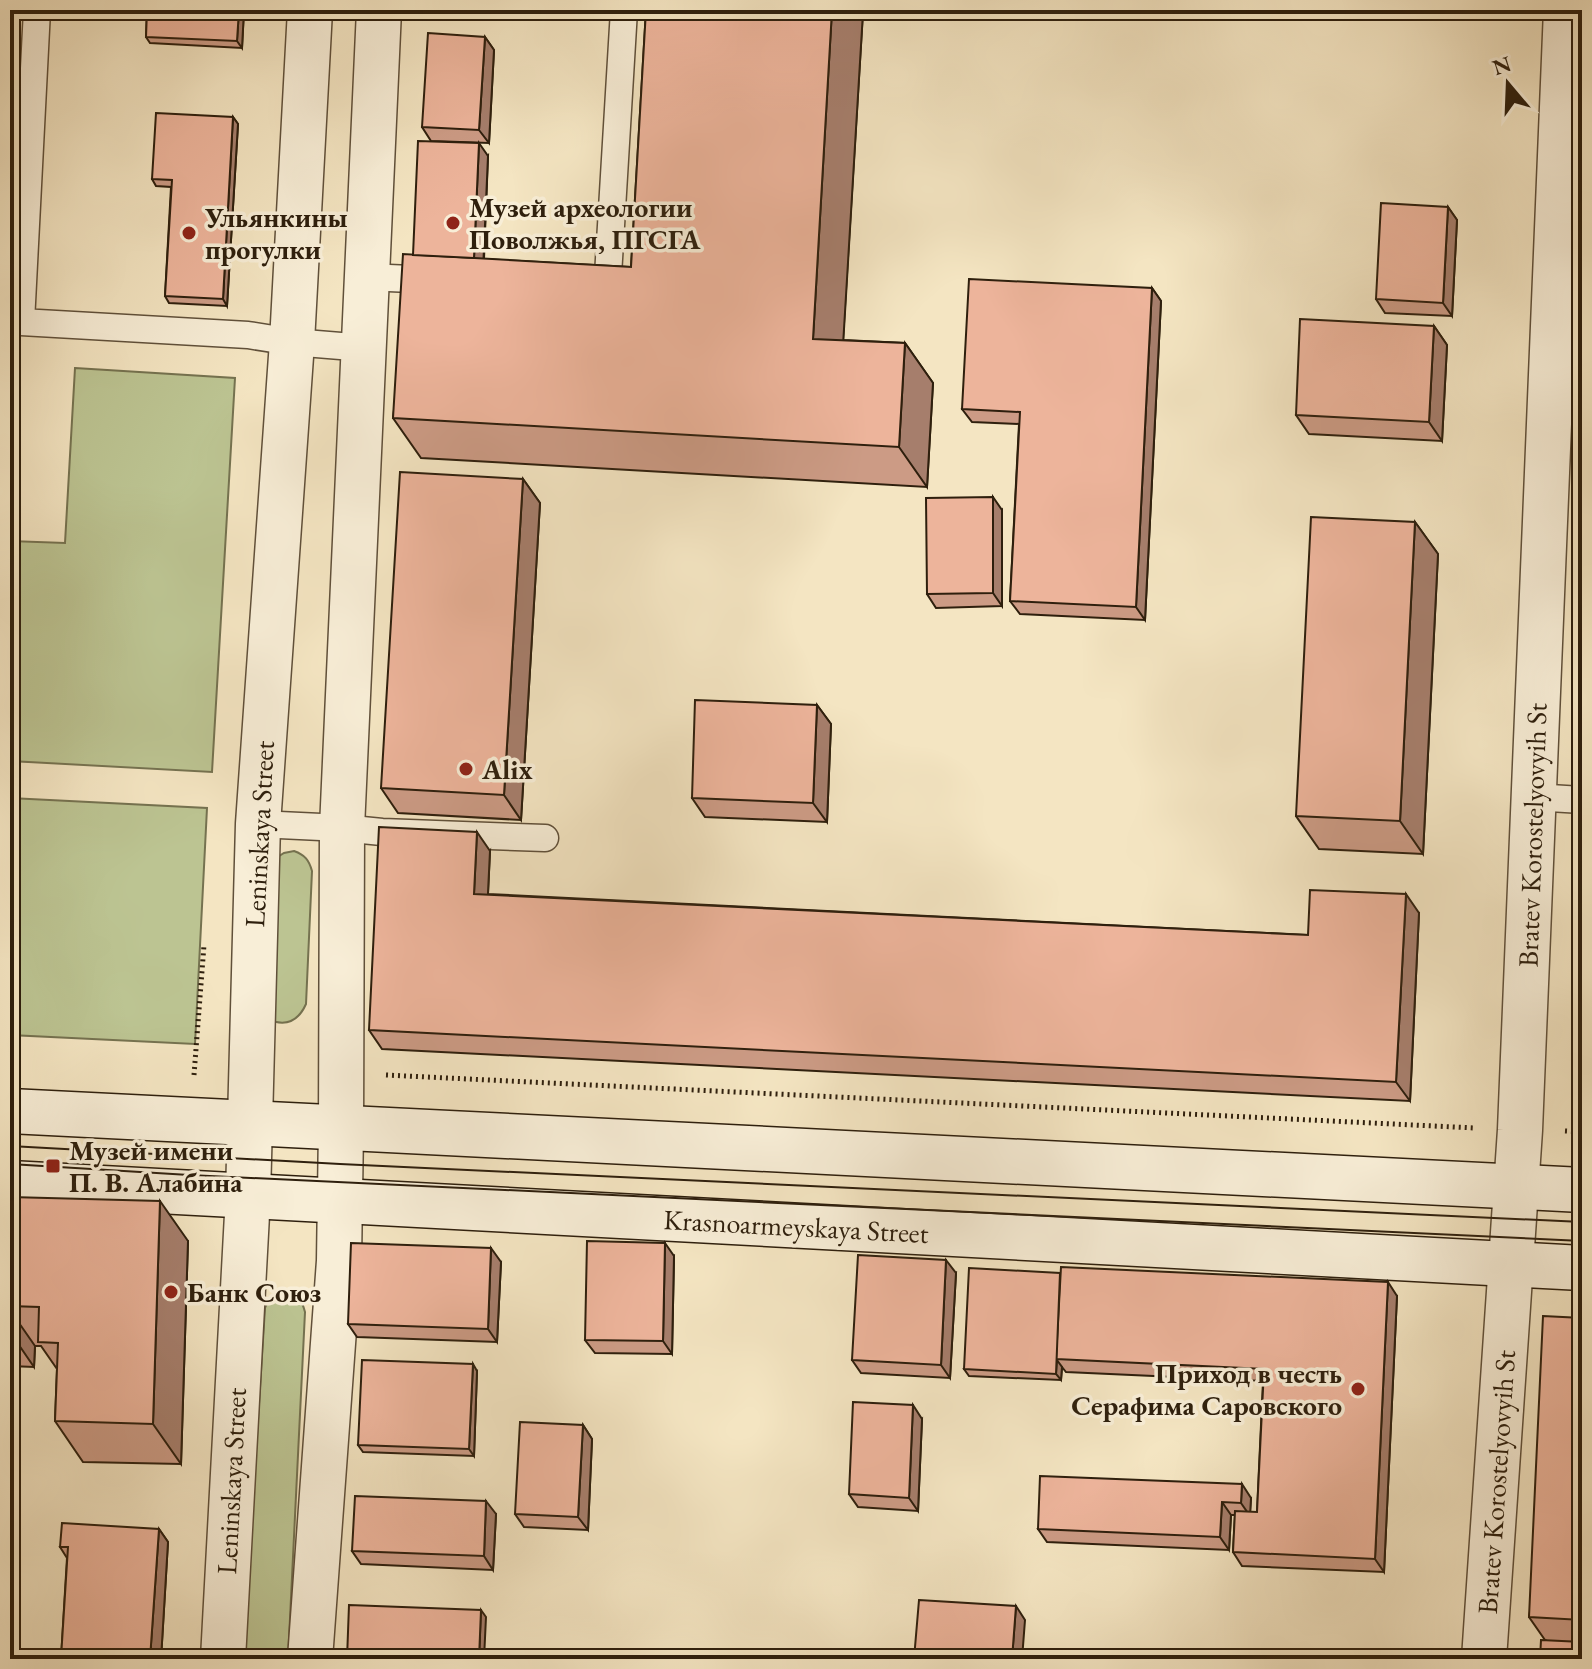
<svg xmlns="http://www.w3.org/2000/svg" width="1592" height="1669" font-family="'EB Garamond',serif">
	<rect width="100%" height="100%" fill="#f4e5c2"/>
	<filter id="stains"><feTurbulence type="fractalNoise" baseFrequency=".0025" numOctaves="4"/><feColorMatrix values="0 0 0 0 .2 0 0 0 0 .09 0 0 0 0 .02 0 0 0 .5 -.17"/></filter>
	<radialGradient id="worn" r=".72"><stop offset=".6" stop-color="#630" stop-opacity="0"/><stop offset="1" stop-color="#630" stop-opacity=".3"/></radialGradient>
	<!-- green -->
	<g fill="#bcc492" stroke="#757250" stroke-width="2">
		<polygon points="75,368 235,378 212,772 10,761 10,541 65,543"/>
		<polygon points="10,798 207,808 195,1044 10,1035"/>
		<path d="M294,851c11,4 15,9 18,20l-6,133c-8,18 -21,23 -39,15l9,-161 8,-5z"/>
		<path d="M287,1292c11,4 15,8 18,20l-17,347h-45l22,-351c4,-11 10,-14 22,-16z"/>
	</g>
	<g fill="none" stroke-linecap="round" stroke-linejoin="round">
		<defs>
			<g id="lane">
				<polyline points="37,10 21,322 248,335 292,342 365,348"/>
				<polyline points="366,277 434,280"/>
				<polyline points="597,291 607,292 624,10"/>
				<polyline points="1533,797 1582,800"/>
				<polyline points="258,824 342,828 382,832 545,838"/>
			</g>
			<g id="street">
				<polyline points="223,1659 248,1196 258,824 292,342 310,10"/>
				<polyline points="310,1659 339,1261 341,1128 342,828 379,10"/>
				<polyline points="1484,1659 1520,1130 1566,10"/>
			</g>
			<g id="secondary">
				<polyline points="10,1111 1582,1190"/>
				<polyline points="10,1183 1582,1268"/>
			</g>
		</defs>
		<!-- lane casing -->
		<use href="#lane" stroke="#60503a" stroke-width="29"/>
		<!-- street casing -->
		<use href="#street" stroke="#60503a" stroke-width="47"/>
		<!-- secondary casing -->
		<use href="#secondary" stroke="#2e1f0d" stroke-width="47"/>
		<!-- path -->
		<g stroke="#2e1f0d" stroke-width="5" stroke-dasharray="2 4" stroke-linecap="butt">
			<polyline points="194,1075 204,945"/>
			<polyline points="386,1075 1475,1128"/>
			<polyline points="1565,1131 1582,1132"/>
		</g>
		<!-- lane -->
		<use href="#lane" stroke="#f8eed7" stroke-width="26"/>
		<!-- street -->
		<use href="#street" stroke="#f8eed7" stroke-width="44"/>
		<!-- secondary -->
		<use href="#secondary" stroke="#f8eed7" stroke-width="44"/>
		<!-- tram -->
		<g stroke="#2e1f0d" stroke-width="2">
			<polyline points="10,1146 340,1164 1582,1222"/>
			<polyline points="10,1164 189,1175 1582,1241"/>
		</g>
	</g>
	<!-- wall -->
	<g fill="#cc9b85" stroke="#2e1f0d" stroke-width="2">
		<polygon points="147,10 244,10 242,48 150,43 146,37"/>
		<polygon points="646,10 861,10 863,12 843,340 905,343 933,383 927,487 421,458 393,418 413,255 488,156 484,259 631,267"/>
		<polygon points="485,37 494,50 489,143 431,141 422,127"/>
		<polygon points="233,117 238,124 227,306 169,303 165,296 171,187 156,186 152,179"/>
		<polygon points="1448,207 1457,220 1452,316 1385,313 1376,299"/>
		<polygon points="1152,288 1161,301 1145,620 1020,614 1010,601 1019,424 972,422 962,409"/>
		<polygon points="1434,326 1447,345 1442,441 1309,434 1296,415"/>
		<polygon points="523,479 540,503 521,820 398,813 381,788"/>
		<polygon points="1002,510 1002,606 936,608 927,594"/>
		<polygon points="1415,522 1438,554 1423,854 1319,849 1296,816"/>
		<polygon points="817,705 831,724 827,822 705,817 692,798"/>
		<polygon points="490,851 488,894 1308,935 1419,913 1410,1101 382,1049 369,1030"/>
		<polygon points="10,1197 188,1241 181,1464 83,1462 55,1421 57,1369 41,1346 35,1346 34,1367 10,1366"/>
		<polygon points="674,1256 672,1354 595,1353 585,1340"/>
		<polygon points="501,1262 497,1342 357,1337 348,1324"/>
		<polygon points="956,1273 950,1378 861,1373 852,1360"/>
		<polygon points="1397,1296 1384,1572 1242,1566 1233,1552 1235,1515 1231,1515 1229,1550 1047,1542 1038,1529 1251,1498 1250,1512 1257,1512 1263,1381 1066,1372 1062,1367 1061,1380 969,1376 964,1369"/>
		<polygon points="1582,1318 1582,1659 1545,1640 1529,1617"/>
		<polygon points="477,1371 474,1456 363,1452 358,1445"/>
		<polygon points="922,1419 918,1511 858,1507 849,1494"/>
		<polygon points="583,1425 592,1439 588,1530 524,1527 515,1514"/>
		<polygon points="496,1514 493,1570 361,1564 352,1551"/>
		<polygon points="159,1529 168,1542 161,1659 45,1659 61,1658 67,1558 60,1547"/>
	</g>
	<!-- shaded-wall -->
	<g fill="#a67e6c" stroke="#2e1f0d" stroke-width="2">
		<polygon points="239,10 244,10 242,48 237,41"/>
		<polygon points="832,10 861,10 863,12 841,379 813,339"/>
		<polygon points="485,37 494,50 489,143 479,130"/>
		<polygon points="233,117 238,124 227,306 223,299"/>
		<polygon points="479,143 488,156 483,271 474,258"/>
		<polygon points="1448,207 1457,220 1452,316 1443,303"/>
		<polygon points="1152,288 1161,301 1145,620 1136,607"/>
		<polygon points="1434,326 1447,345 1442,441 1429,422"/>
		<polygon points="905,343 933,383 927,487 899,447"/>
		<polygon points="523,479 540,503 521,820 504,795"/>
		<polygon points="993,497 1002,510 1002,606 993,593"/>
		<polygon points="1415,522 1438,554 1423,854 1400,821"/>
		<polygon points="817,705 831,724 827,822 813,803"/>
		<polygon points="477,832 490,851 487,913 474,894"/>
		<polygon points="1406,894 1419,913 1410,1101 1396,1082"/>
		<polygon points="160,1201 188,1241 181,1464 153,1424"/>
		<polygon points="665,1243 674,1256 672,1354 663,1341"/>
		<polygon points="491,1248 501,1262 497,1342 488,1329"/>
		<polygon points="946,1260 956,1273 950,1378 941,1365"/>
		<polygon points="1388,1282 1397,1296 1384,1572 1375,1559"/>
		<polygon points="10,1310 35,1346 34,1367 10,1332"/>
		<polygon points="1057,1360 1062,1367 1061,1380 1056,1374"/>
		<polygon points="473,1364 477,1371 474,1456 469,1449"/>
		<polygon points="913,1405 922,1419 918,1511 909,1498"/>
		<polygon points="583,1425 592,1439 588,1530 578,1517"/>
		<polygon points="1242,1484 1251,1498 1250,1516 1241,1503"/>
		<polygon points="486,1501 496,1514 493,1570 484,1556"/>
		<polygon points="1222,1502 1231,1515 1229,1550 1220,1537"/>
		<polygon points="159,1529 168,1542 161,1659 150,1659"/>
		<polygon points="1016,1606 1025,1620 1022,1659 1012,1659"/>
		<polygon points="481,1610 486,1617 484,1659 479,1659"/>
	</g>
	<!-- building -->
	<g fill="#edb49b" stroke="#2e1f0d" stroke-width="2">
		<polygon points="147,10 239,10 237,41 146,37"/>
		<polygon points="646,10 832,10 813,339 905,343 899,447 393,418 403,254 631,267"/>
		<polygon points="428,33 485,37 479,130 422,127"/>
		<polygon points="156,113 233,117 223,299 165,296 172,180 152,179"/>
		<polygon points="418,141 479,143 474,258 413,255"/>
		<polygon points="1381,203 1448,207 1443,303 1376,299"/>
		<polygon points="969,279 1152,288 1136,607 1010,601 1020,412 962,409"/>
		<polygon points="1300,319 1434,326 1429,422 1296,415"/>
		<polygon points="400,472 523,479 504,795 381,788"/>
		<polygon points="993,497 993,593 927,594 926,498"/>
		<polygon points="1311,517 1415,522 1400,821 1296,816"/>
		<polygon points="695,700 817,705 813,803 692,798"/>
		<polygon points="379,827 477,832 474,894 1308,935 1310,890 1406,894 1396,1082 369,1030"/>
		<polygon points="10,1197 160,1201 153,1424 55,1421 58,1343 38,1342 39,1307 10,1306"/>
		<polygon points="587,1241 665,1243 663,1341 585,1340"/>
		<polygon points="351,1243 491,1248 488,1329 348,1324"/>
		<polygon points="858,1255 946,1260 941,1365 852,1360"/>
		<polygon points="1061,1267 1388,1282 1375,1559 1233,1552 1235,1511 1257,1512 1264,1369 1056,1359"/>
		<polygon points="969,1268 1060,1273 1056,1374 964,1369"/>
		<polygon points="1543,1316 1582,1318 1582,1620 1529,1617"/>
		<polygon points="362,1360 473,1364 469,1449 358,1445"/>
		<polygon points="853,1402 913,1405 909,1498 849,1494"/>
		<polygon points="520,1422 583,1425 578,1517 515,1514"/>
		<polygon points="1040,1476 1242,1484 1241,1503 1222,1502 1220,1537 1038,1529"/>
		<polygon points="355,1496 486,1501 484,1556 352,1551"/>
		<polygon points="62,1523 159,1529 150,1659 45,1659 45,1657 61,1658 68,1547 60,1547"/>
		<polygon points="919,1600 1016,1606 1012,1659 914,1659"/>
		<polygon points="349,1605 481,1610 479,1659 347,1659"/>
		<polygon points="1541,1640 1582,1642 1582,1659 1540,1659"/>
	</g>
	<!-- markers -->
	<g fill="#8f2418" stroke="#f8eed7" stroke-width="3">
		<circle cx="453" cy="223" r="8"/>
		<circle cx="189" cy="233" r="8"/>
		<circle cx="466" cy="769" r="8"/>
		<rect x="45" y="1158" width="16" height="16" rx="4"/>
		<circle cx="171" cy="1292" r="8"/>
		<circle cx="1358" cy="1389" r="8"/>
	</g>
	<g text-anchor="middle" stroke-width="7" stroke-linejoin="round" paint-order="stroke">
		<!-- poi labels -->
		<g font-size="28" font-weight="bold" fill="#2e1f0d" stroke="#f8eed7" text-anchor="start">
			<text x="469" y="217">Музей археологии<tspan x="469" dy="32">Поволжья, ПГСГА</tspan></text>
			<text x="205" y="227">Ульянкины<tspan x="205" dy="32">прогулки</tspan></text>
			<text x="482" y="779">Alix</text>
			<text x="69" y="1160">Музей имени<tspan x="69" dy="32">П. В. Алабина</tspan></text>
			<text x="187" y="1302">Банк Союз</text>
			<text x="1342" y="1383" text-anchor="end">Приход в честь<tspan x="1342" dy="32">Серафима Саровского</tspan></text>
		</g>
		<!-- street labels -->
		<g font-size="28" fill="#2e1f0d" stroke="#f8eed7">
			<text transform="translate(259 834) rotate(-87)" y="10">Leninskaya Street</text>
			<text transform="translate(1532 835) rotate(-88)" y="10">Bratev Korostelyovyih St</text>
			<text transform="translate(796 1226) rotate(3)" y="10">Krasnoarmeyskaya Street</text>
			<text transform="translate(231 1481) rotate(-87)" y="10">Leninskaya Street</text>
			<text transform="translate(1496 1482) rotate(-86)" y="10">Bratev Korostelyovyih St</text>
		</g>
	</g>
	<!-- margin -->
	<rect width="1592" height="1669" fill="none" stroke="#f4e5c2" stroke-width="40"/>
	<rect x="12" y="12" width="1568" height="1645" fill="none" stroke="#2e1f0d" stroke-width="4"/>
	<rect x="20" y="20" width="1552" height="1629" fill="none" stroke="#2e1f0d" stroke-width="2"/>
	<!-- north arrow -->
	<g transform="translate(1508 84) rotate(341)" stroke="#f8eed7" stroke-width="6" paint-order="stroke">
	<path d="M0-6L14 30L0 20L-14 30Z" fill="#2e1f0d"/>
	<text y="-12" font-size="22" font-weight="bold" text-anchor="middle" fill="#2e1f0d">N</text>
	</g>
	<rect width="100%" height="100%" filter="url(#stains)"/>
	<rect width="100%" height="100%" fill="url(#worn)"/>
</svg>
